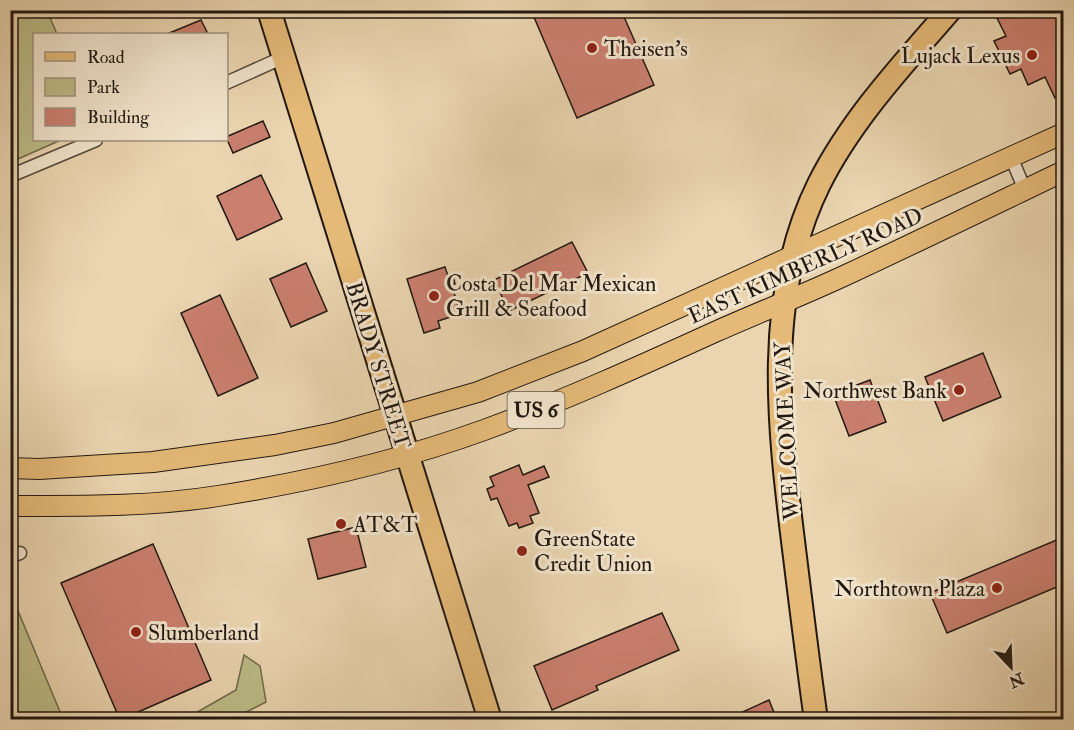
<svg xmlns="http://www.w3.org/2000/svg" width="1074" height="730" font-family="'IM FELL Double Pica',serif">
	<rect width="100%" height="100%" fill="#ead5b0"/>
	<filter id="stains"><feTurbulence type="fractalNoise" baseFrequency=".00333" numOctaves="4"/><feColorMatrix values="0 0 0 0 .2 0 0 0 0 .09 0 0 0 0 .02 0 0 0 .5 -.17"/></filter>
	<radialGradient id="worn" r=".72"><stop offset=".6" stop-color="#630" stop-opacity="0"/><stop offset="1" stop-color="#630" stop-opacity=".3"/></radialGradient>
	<!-- green -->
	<g fill="#bcbc87" stroke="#6e6a4c" stroke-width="1.5">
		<polygon points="10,11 47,11 57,34 34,34 34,140 61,140 11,162"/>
		<polygon points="11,594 63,719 11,719"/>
		<polygon points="244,655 260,666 266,702 233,719 185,719 236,690"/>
	</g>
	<!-- building -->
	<g fill="#ca7f6f" stroke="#211811" stroke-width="1.5">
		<polygon points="531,10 621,10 654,85 577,118"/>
		<polygon points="1013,10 1064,10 1064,93 1055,98 1045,77 1028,85 1021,69 1010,74 994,41 1006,36 997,18"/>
		<polygon points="201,20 208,34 167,34"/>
		<polygon points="263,121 270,137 233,153 226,137"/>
		<polygon points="261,175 282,219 237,240 217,196"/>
		<polygon points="572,242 588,273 509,311 494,280"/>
		<polygon points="306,263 327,311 291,327 270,279"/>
		<polygon points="445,267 448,276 453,275 455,284 452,285 460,314 438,321 440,328 424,333 407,279"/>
		<polygon points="220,295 258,378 218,396 181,313"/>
		<polygon points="983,353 1001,397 943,421 925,377"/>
		<polygon points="870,380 886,422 849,436 833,394"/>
		<polygon points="519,465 523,475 544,466 549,477 528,485 539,513 530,516 533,523 519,528 517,523 509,526 497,498 491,500 487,489 494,486 490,477"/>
		<polygon points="356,527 366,567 318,579 308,539"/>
		<polygon points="1064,537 1064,584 947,633 930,593"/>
		<polygon points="153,544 211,680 120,720 61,583"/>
		<polygon points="662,613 679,650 596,686 598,690 552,710 534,666"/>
		<polygon points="769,700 777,720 725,720"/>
	</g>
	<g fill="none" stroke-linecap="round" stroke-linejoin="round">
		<defs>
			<g id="street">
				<polyline points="226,83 284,57"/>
				<polyline points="1011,157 1025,190"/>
				<polyline points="10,176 96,140"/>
				<polyline points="10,557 20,553"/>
			</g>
			<g id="primary">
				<polyline points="10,468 39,469 153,462 275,445 334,433 478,392 583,351 1064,133"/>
				<path d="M10,506c70,0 139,1 208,-10 89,-14 181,-35 266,-66 79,-29 156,-64 233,-99 43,-19 86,-36 129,-56 73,-34 145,-69 218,-104"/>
			</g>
			<g id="highway">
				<polyline points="269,10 490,720"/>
				<path d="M816,720c-8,-57 -15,-114 -22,-171 -15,-121 -31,-252 25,-365 32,-64 84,-120 131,-174"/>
			</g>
		</defs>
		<!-- street casing -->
		<use href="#street" stroke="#534739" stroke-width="15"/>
		<!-- primary casing -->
		<use href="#primary" stroke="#211811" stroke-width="22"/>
		<!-- highway casing -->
		<use href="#highway" stroke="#211811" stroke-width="26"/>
		<!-- street -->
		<use href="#street" stroke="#f1e4cc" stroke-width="12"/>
		<!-- primary -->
		<use href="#primary" stroke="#e5ba78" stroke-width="20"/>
		<!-- highway -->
		<use href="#highway" stroke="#e5ba78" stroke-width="22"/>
	</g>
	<!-- markers -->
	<g fill="#8f2418" stroke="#f1e4cc" stroke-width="2">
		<circle cx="592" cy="48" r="6"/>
		<circle cx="1032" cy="55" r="6"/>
		<circle cx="434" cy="296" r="6"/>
		<circle cx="959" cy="390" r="6"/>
		<circle cx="341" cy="524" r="6"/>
		<circle cx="522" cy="551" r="6"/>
		<circle cx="997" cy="588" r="6"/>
		<circle cx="136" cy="632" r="6"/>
	</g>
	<g text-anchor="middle" stroke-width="6" stroke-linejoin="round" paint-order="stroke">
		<!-- shield labels -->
		<rect fill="#f1e4cc" stroke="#5f5549" stroke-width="1.5" x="507.5" y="392" width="57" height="36" rx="4.5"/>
		<g font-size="21" font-weight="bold" fill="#211811">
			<text x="536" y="417">US 6</text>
		</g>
		<!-- poi labels -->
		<g font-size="22" fill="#211811" stroke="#f1e4cc" text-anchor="start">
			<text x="604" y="56">Theisen's</text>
			<text x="1020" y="63" text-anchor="end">Lujack Lexus</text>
			<text x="446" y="291">Costa Del Mar Mexican<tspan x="446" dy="25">Grill &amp; Seafood</tspan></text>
			<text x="947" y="398" text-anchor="end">Northwest Bank</text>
			<text x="353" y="532">AT&amp;T</text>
			<text x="534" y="546">GreenState<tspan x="534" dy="25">Credit Union</tspan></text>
			<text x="985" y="596" text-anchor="end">Northtown Plaza</text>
			<text x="148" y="640">Slumberland</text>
		</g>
		<!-- street labels -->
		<g font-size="22" fill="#211811" stroke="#f1e4cc">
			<text transform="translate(805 265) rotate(-24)" y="8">EAST KIMBERLY ROAD</text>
			<text transform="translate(379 365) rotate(73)" y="8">BRADY STREET</text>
			<text transform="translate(786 431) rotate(-93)" y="8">WELCOME WAY</text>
		</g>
	</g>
	<!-- margin -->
	<rect width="1074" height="730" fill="none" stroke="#ead5b0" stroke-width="36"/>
	<rect x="12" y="12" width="1050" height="706" fill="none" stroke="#211811" stroke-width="3"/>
	<rect x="18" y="18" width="1038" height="694" fill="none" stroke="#211811" stroke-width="1.5"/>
	<!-- legend -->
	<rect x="33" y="33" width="195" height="108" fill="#f1e4cc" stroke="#9e9281" stroke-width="1.5"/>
	<rect x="45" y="52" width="30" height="9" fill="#e5ba78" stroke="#9e9281" stroke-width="1.5"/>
	<text x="87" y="63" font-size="18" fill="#211811">Road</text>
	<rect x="45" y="78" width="30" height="18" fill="#bcbc87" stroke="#9e9281" stroke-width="1.5"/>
	<text x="87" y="93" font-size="18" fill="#211811">Park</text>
	<rect x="45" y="108" width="30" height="18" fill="#ca7f6f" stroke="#9e9281" stroke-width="1.5"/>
	<text x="87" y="123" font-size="18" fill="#211811">Building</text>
	<!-- north arrow -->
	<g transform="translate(1011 667) rotate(157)" stroke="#f1e4cc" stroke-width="4.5" paint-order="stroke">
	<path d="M0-4.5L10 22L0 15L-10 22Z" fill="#211811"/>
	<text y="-9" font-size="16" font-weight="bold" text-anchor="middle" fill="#211811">N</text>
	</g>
	<rect width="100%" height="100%" filter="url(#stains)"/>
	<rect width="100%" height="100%" fill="url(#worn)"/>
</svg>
